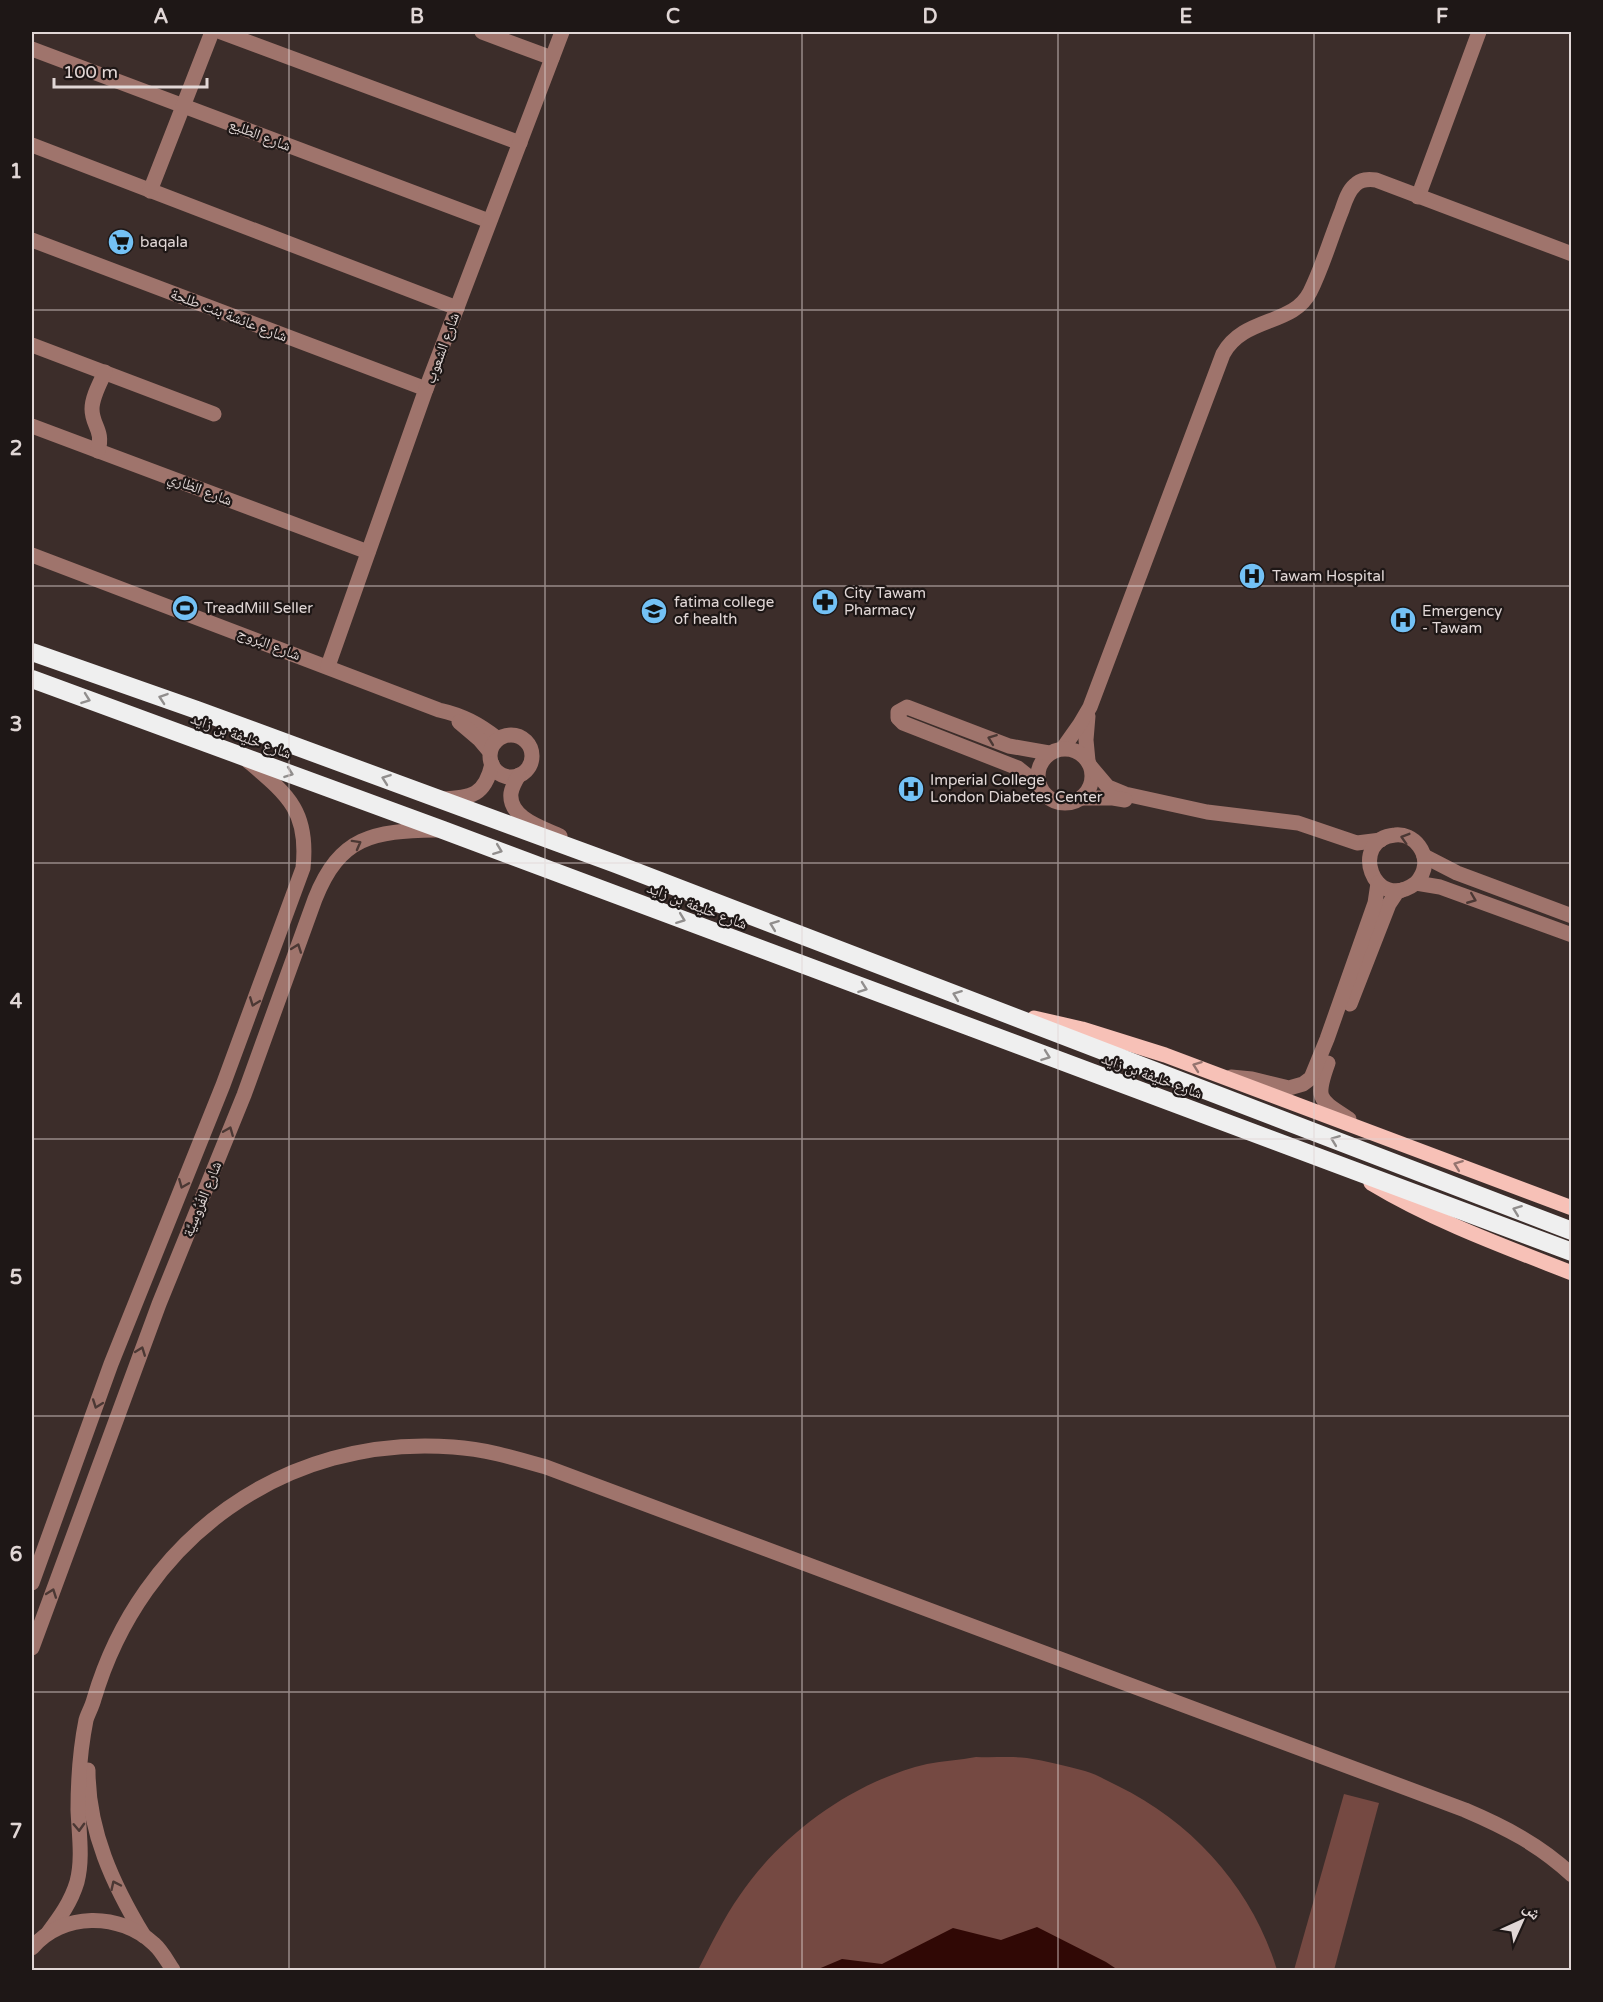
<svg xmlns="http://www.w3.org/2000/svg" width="1603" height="2002" font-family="'Varela Round','Noto Naskh Arabic',sans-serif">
	<rect width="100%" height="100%" fill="#3c2d2a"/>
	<!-- green -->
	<g fill="#754942">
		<path d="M976,1757c17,1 34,-1 51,1 19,3 39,8 58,13 11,3 22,10 33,15 76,37 135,104 159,184h-579c13,-25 25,-51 42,-75 41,-61 114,-114 187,-131 16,-3 33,-4 49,-7z"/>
		<polygon points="1344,1794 1379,1803 1334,1970 1294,1970"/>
	</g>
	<!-- water -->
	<polygon fill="#300805" points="1037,1927 1106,1962 1118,1970 816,1970 842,1959 882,1964 953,1928 1001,1940"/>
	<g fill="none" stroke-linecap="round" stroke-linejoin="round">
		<!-- minor -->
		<g stroke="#9f746c" stroke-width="15">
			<polyline points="221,32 520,143"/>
			<polyline points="482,32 552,58"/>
			<polyline points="32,49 489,221"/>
			<polyline points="32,145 457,308"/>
			<polyline points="150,191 212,32"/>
			<polyline points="1418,197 1479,32"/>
			<polyline points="32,240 426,389"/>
			<polyline points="32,345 214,414"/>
			<polyline points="32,426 368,552"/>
			<path d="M98,451c6,-21 -6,-25 -6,-42 0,-12 8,-26 13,-37"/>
			<path d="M32,555l407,155c23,5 40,14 59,29"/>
			<polyline points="328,666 426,389 562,32"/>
			<polyline points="1088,716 1086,740 1088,761"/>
			<polyline points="459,722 479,739 490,752"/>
			<circle cx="511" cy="756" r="21"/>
			<path d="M1063,748l17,-24 10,-17 133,-353c21,-38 70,-28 87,-62 13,-26 21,-55 32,-82 3,-9 6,-19 13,-25 6,-6 13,-6 21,-5l196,74"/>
			<circle cx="1065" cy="776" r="27"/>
			<polyline points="1091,767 1108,787 1125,794 1207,812 1298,823 1357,843 1381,840"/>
			<path d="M519,775c-3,5 -7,12 -8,18 -3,25 32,35 49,43"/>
			<polyline points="1038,784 1018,768 903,723 898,718 898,712 907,707 1009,746 1049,753"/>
			<polyline points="1081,798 1113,798 1125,800"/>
			<path d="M442,799c30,-1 43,-4 50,-35"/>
			<polyline points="1424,856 1457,873 1572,916"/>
			<path d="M1416,883c10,-11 12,-25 3,-37 -6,-8 -15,-12 -24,-11 -47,4 -22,80 21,48l24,4 132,48"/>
			<polyline points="1350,1004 1389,904 1397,892 1402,890"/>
			<path d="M1328,1063c-13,36 -10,36 21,56"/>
			<polyline points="1231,1077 1252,1079 1289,1088 1303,1084 1311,1078 1327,1039 1375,903 1378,883"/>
			<path d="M32,1583l79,-219 112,-279 80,-217c6,-57 -15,-73 -55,-107"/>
			<path d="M32,1648l127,-344 85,-209 71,-196c25,-63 58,-68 121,-69"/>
			<path d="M88,1770c0,61 25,115 56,166"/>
			<path d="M48,1933c12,-16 23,-31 29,-51 6,-23 2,-48 1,-72 0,-30 2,-60 8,-90 2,-7 6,-13 8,-21 47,-160 191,-265 359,-252 32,2 62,11 93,20l919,343c40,17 75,35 107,65"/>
			<path d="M32,1948c30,-36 88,-36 122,-4 8,7 13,17 19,26"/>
		</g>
		<!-- major -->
		<g stroke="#f7c1b7" stroke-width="15">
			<polyline points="1034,1018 1082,1029 1165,1055 1572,1208"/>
			<path d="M1371,1183c63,38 132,63 201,90"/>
		</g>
		<!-- highway -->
		<g stroke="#efefef" stroke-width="18">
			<polyline points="32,652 197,710 616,864 1572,1231"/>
			<polyline points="32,679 443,830 1572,1252"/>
		</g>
	</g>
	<!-- one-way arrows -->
	<defs><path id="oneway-chevron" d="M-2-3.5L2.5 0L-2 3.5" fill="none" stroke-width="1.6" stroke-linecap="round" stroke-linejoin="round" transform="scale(1.5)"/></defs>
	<g stroke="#918e8d">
		<use href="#oneway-chevron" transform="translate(163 698) rotate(-161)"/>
		<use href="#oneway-chevron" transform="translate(86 699) rotate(20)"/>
		<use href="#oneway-chevron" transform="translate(289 773) rotate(20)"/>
		<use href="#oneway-chevron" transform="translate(386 779) rotate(-160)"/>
		<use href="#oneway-chevron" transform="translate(498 850) rotate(21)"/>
		<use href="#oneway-chevron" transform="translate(681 919) rotate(21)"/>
		<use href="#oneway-chevron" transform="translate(774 925) rotate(-159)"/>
		<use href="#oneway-chevron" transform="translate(863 988) rotate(20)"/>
		<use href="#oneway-chevron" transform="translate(957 995) rotate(-159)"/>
		<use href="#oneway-chevron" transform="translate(1046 1056) rotate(20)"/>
		<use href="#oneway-chevron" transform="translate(1335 1140) rotate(-159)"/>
		<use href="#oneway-chevron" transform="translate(1517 1210) rotate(-159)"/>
	</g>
	<g stroke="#4b3834">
		<use href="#oneway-chevron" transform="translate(992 739) rotate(-159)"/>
		<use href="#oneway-chevron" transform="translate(1405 838) rotate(-163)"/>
		<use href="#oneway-chevron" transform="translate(357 844) rotate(-29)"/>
		<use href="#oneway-chevron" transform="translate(1472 899) rotate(22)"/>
		<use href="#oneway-chevron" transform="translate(297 948) rotate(-70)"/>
		<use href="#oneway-chevron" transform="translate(254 1002) rotate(111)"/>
		<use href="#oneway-chevron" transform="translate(229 1131) rotate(-68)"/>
		<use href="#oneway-chevron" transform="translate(183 1184) rotate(112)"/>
		<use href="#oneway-chevron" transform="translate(141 1351) rotate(-69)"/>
		<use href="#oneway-chevron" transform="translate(97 1404) rotate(110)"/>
		<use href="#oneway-chevron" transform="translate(52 1593) rotate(-70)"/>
		<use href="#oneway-chevron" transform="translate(79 1827) rotate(88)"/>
		<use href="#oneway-chevron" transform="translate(115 1885) rotate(-115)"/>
	</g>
	<g stroke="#95746f">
		<use href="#oneway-chevron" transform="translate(1197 1066) rotate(-160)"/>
		<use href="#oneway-chevron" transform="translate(1458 1165) rotate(-159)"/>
	</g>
	<!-- grid -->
	<path fill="none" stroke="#e1d7d6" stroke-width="1.5" stroke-opacity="0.55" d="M289,32v1938M545,32v1938M802,32v1938M1058,32v1938M1314,32v1938M32,310h1540M32,586h1540M32,863h1540M32,1139h1540M32,1416h1540M32,1692h1540"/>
	<!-- icons -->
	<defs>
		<symbol id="supermarket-disc" viewBox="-11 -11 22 22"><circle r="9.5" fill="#73c1f5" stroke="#1e1716"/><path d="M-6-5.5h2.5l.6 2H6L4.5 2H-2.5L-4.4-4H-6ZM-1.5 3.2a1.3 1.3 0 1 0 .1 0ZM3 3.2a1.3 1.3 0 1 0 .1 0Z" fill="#111"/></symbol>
		<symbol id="hospital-disc" viewBox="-11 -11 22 22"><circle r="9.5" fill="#73c1f5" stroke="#1e1716"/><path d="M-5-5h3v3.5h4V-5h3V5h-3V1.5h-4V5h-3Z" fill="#111"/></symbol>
		<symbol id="pharmacy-disc" viewBox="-11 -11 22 22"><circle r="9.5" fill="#73c1f5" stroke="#1e1716"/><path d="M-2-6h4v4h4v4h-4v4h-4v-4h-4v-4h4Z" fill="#111"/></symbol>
		<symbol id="stadium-disc" viewBox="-11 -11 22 22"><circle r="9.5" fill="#73c1f5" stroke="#1e1716"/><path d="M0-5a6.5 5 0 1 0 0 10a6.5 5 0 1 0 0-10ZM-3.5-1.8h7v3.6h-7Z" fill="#111"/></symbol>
		<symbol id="school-disc" viewBox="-11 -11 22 22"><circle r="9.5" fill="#73c1f5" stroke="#1e1716"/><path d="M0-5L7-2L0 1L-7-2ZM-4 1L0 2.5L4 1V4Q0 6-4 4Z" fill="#111"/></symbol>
	</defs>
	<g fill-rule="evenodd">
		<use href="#supermarket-disc" x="106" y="227" width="30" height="30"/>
		<use href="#hospital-disc" x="1237" y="561" width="30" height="30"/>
		<use href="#pharmacy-disc" x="810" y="587" width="30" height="30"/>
		<use href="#stadium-disc" x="170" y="593" width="30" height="30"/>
		<use href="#school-disc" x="639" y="596" width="30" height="30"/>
		<use href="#hospital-disc" x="1388" y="605" width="30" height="30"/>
		<use href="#hospital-disc" x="896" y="774" width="30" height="30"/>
	</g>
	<g text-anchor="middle" stroke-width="4.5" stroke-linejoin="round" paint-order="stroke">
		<!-- street labels -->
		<g font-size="15" fill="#e1d7d6" stroke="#1e1716">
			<text transform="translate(260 135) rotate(21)" y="5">شارع الطليع</text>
			<text transform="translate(229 315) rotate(21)" y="5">شارع عائشة بنت طلحة</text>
			<text transform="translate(442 348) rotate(-70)" y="5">شارع الشعوب</text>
			<text transform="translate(200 489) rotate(21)" y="5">شارع الظاري</text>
			<text transform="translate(269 644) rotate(21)" y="5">شارع البُروج</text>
			<text transform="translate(241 736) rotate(20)" y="5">شارع خليفة بن زايد</text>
			<text transform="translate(697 906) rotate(21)" y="5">شارع خليفة بن زايد</text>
			<text transform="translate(1152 1076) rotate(20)" y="5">شارع خليفة بن زايد</text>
			<text transform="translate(202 1199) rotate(-68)" y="5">شارع الفُرُوسِيَّة</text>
		</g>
		<!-- poi labels -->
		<g font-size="15" fill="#e1d7d6" stroke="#1e1716" text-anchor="start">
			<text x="140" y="247">baqala</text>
			<text x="1272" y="581">Tawam Hospital</text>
			<text x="844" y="598">City Tawam<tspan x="844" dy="17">Pharmacy</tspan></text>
			<text x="674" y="607">fatima college<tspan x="674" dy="17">of health</tspan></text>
			<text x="204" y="613">TreadMill Seller</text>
			<text x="1422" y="616">Emergency<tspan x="1422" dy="17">- Tawam</tspan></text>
			<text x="930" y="785">Imperial College<tspan x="930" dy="17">London Diabetes Center</tspan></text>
		</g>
	</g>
	<!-- border -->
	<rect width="1603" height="2002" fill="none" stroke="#1e1716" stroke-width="66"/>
	<!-- north arrow -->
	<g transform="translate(1522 1921) rotate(45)" stroke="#1e1716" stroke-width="4.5" paint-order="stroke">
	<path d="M0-4.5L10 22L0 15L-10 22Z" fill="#e1d7d6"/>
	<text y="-9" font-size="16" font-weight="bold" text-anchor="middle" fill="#e1d7d6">ش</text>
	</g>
	<!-- scale -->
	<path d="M54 78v9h153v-9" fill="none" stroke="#e1d7d6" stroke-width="3"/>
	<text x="63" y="78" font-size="18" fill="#e1d7d6" stroke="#1e1716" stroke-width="4.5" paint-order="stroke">100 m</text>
	<rect x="33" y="33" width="1537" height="1936" fill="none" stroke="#e1d7d6" stroke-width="2"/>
	<g font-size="20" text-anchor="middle" font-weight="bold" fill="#e1d7d6">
		<text x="161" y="23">A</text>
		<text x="417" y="23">B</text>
		<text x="673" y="23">C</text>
		<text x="930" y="23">D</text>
		<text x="1186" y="23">E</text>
		<text x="1442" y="23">F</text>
		<text x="16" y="178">1</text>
		<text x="16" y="455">2</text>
		<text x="16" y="731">3</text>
		<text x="16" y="1008">4</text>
		<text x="16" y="1284">5</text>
		<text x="16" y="1561">6</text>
		<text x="16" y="1838">7</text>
	</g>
</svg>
